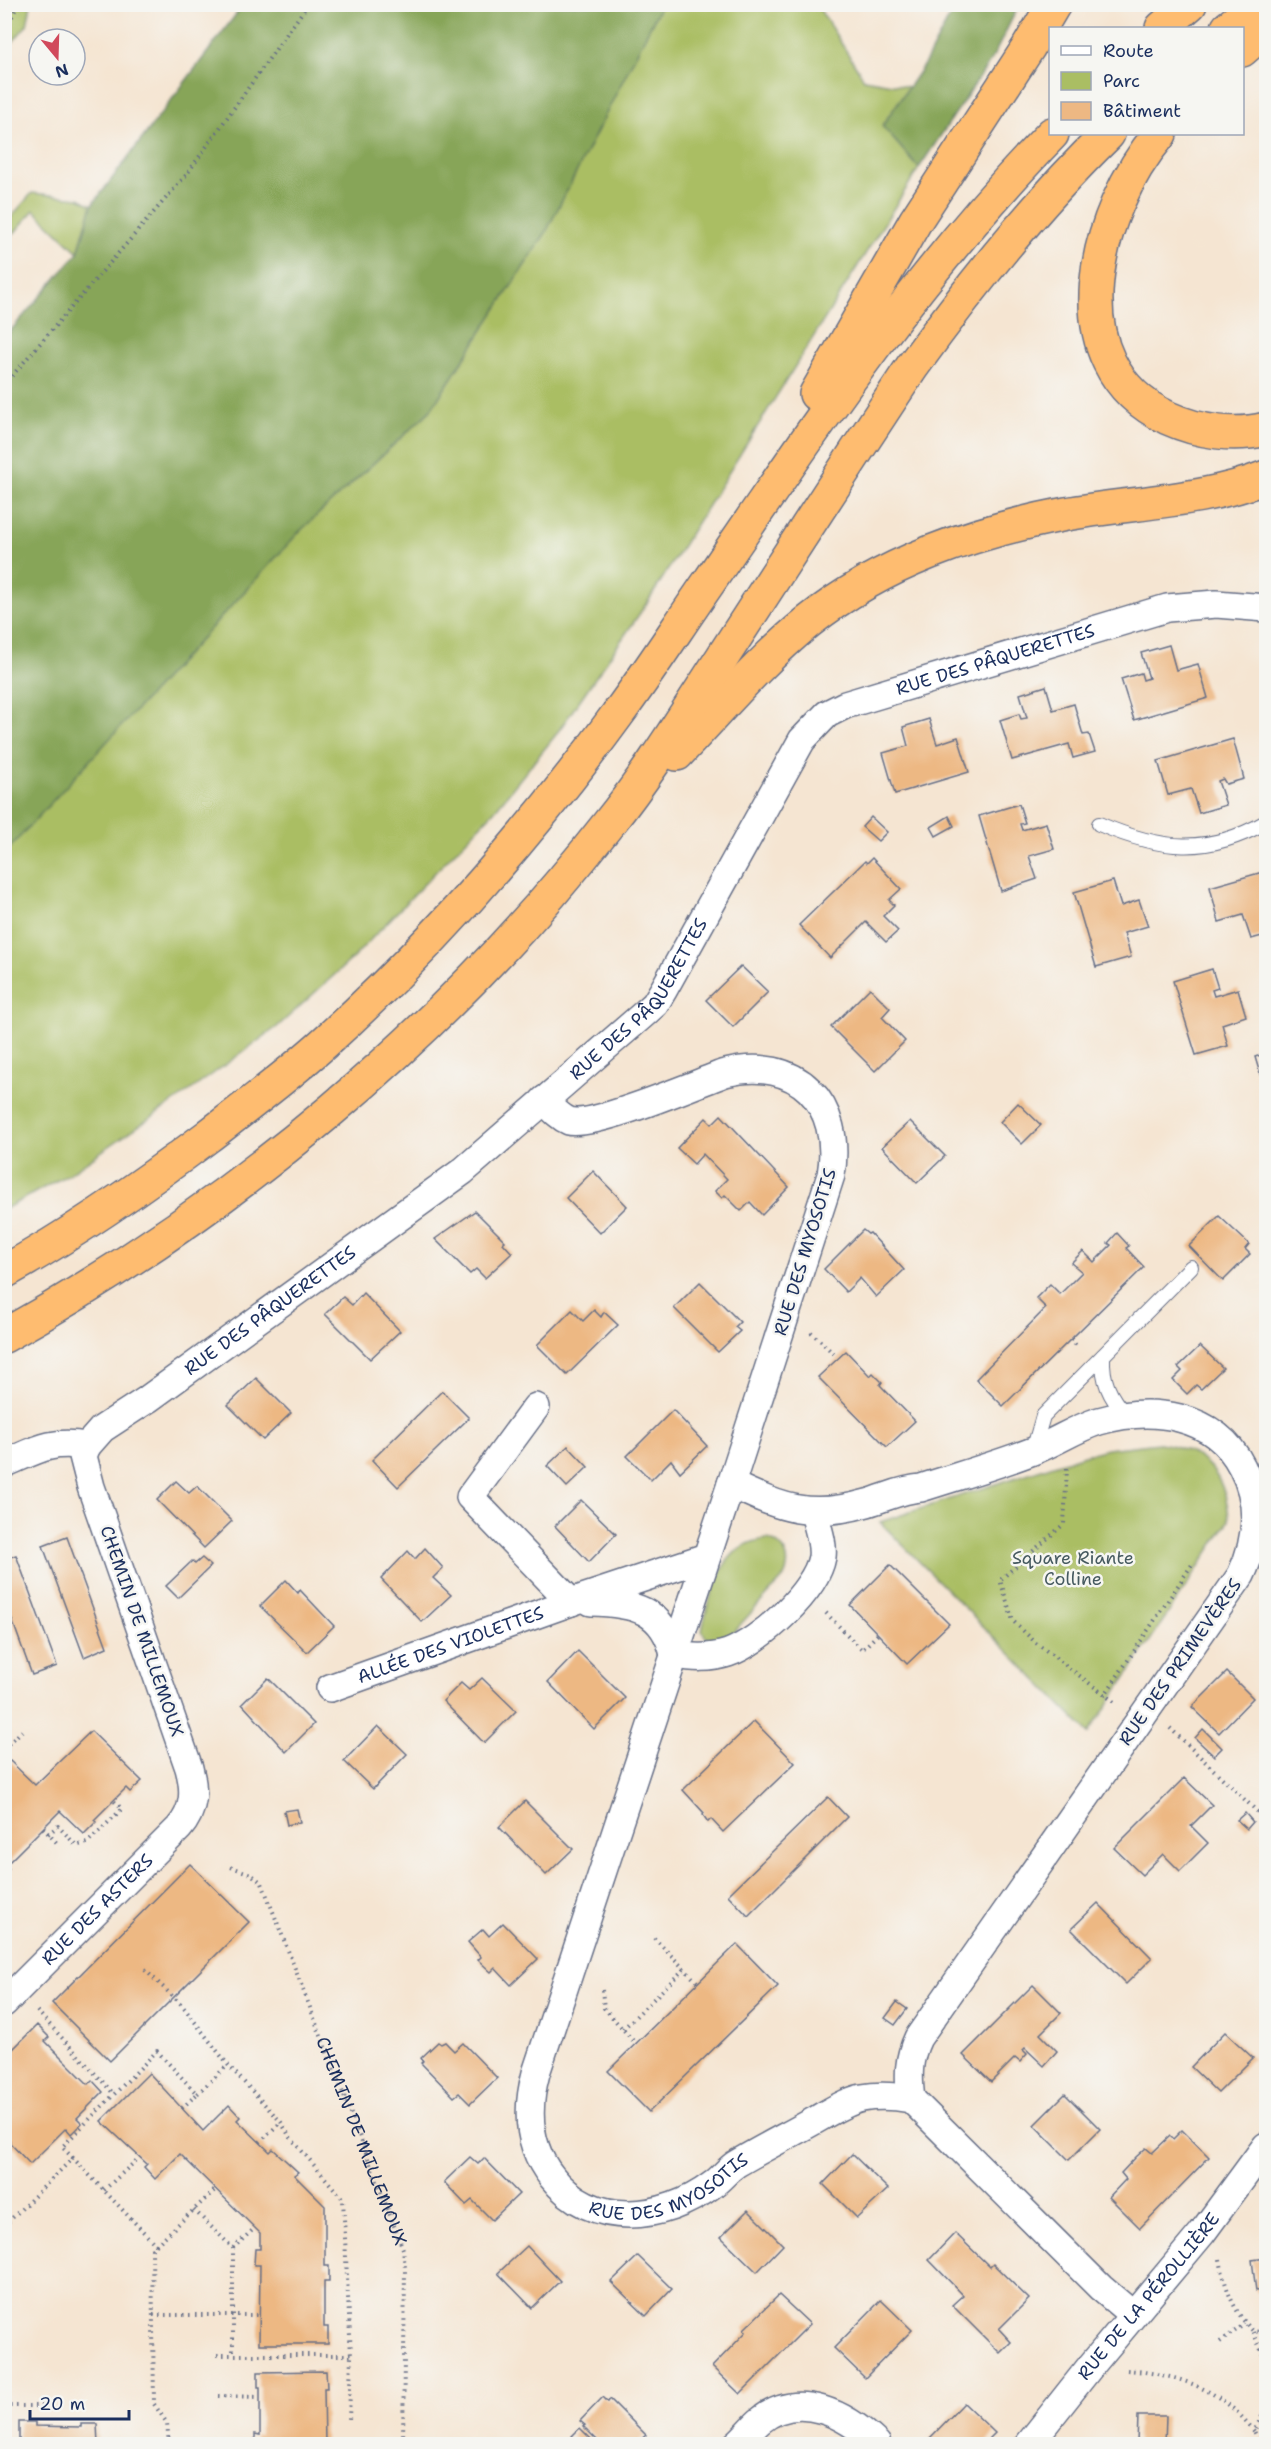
<svg xmlns="http://www.w3.org/2000/svg" width="1271" height="2449" font-family="'Shantell Sans',sans-serif">
	<rect width="100%" height="100%" fill="#f6f6f2"/>
	<filter id="ink" filterUnits="userSpaceOnUse"><feTurbulence type="fractalNoise" baseFrequency=".0167" numOctaves="2"/><feDisplacementMap in="SourceGraphic" scale="12" xChannelSelector="R" yChannelSelector="G"/><feConvolveMatrix kernelMatrix="1 2 1 2 8 2 1 2 1" color-interpolation-filters="sRGB"/></filter>
	<filter id="wash" filterUnits="userSpaceOnUse"><feTurbulence type="fractalNoise" baseFrequency=".008" numOctaves="4" result="noise"/><feDisplacementMap in="SourceGraphic" scale="24" xChannelSelector="R" yChannelSelector="G"/><feGaussianBlur stdDeviation="1.35" result="paint"/><feColorMatrix in="noise" values="0 0 0 0 0 0 0 0 0 0 0 0 0 0 0 0 0 1.4 0 .05"/><feComposite in="paint" operator="in"/></filter>
	<g filter="url(#wash)">
		<rect width="100%" height="100%" fill="#f5e5d2"/>
		<!-- green -->
		<g fill="#aabe63" stroke="#627660" stroke-width="1.5">
			<polygon points="9,4 31,5 27,25 5,51 5,16"/>
			<polygon points="661,5 817,5 864,79 909,87 882,126 919,168 649,600 555,736 494,811 353,958 277,1027 184,1095 67,1175 5,1209 4,853 300,531 430,411 545,234"/>
			<polygon points="32,193 79,198 92,205 78,252 34,210 5,244 5,224"/>
			<path d="M1159,1443c44,6 68,32 70,78l-140,212 -209,-211 204,-67 23,-6z"/>
			<path d="M768,1539c18,6 24,21 16,38l-58,63c-12,3 -18,3 -24,-9l1,-6c9,-36 19,-83 65,-86z"/>
		</g>
		<!-- forest -->
		<g fill="#87a559" stroke="#516a5c" stroke-width="1.5">
			<polygon points="243,5 661,5 545,234 430,411 300,531 5,853 5,337 78,253 92,205"/>
			<polygon points="956,5 1019,5 993,57 919,168 882,126 925,63"/>
		</g>
		<g id="blocks">
			<!-- building -->
			<g fill="#edb883">
				<polygon points="1169,645 1176,670 1198,664 1208,698 1134,720 1121,679 1141,673 1143,680 1149,678 1141,653"/>
				<polygon points="1046,686 1053,710 1074,704 1083,735 1089,734 1095,752 1073,758 1069,744 1012,760 1000,720 1019,714 1021,719 1027,718 1020,694"/>
				<polygon points="929,719 937,744 958,737 969,772 895,794 883,753 908,746 903,727"/>
				<polygon points="1233,739 1244,779 1226,784 1223,779 1218,781 1226,805 1199,813 1191,789 1168,795 1158,761"/>
				<polygon points="1019,804 1025,823 1020,824 1022,830 1046,823 1054,849 1029,856 1037,879 1001,891 979,816"/>
				<polygon points="949,816 954,826 936,836 931,827"/>
				<polygon points="871,817 887,832 878,841 862,827"/>
				<polygon points="872,858 901,889 889,900 894,905 883,916 898,931 886,942 866,922 830,958 799,925 865,861 867,863"/>
				<polygon points="1266,871 1266,935 1251,939 1243,915 1219,922 1210,887"/>
				<polygon points="1113,881 1121,906 1139,900 1148,926 1124,933 1131,957 1096,967 1074,892"/>
				<polygon points="741,966 768,992 733,1027 706,1000"/>
				<polygon points="1212,969 1218,988 1212,990 1214,996 1238,989 1246,1016 1222,1024 1228,1046 1196,1055 1173,981"/>
				<polygon points="870,988 890,1008 882,1017 905,1041 875,1071 831,1027"/>
				<polygon points="1266,1053 1266,1094 1255,1057"/>
				<polygon points="1018,1103 1041,1125 1022,1144 1000,1122"/>
				<polygon points="721,1115 789,1187 762,1215 750,1202 741,1211 725,1195 722,1198 715,1191 727,1179 703,1154 694,1164 677,1148 706,1118 712,1124"/>
				<polygon points="910,1121 945,1156 917,1183 882,1147"/>
				<polygon points="593,1171 627,1206 600,1233 566,1198"/>
				<polygon points="475,1211 505,1241 503,1243 512,1253 485,1278 476,1269 470,1274 435,1239"/>
				<polygon points="1219,1216 1249,1244 1245,1249 1250,1254 1223,1281 1189,1246"/>
				<polygon points="863,1230 868,1234 870,1233 904,1270 876,1297 860,1278 846,1292 824,1269"/>
				<polygon points="1117,1233 1129,1246 1126,1248 1144,1267 1003,1406 976,1379 1046,1308 1036,1298 1050,1284 1060,1294 1082,1272 1071,1263 1083,1251 1094,1262 1111,1245 1108,1243"/>
				<polygon points="700,1282 740,1322 735,1327 740,1331 718,1352 674,1308"/>
				<polygon points="363,1293 400,1331 370,1359 325,1314 343,1297 352,1305"/>
				<polygon points="572,1310 583,1321 594,1310 601,1317 604,1312 618,1325 567,1375 537,1345"/>
				<polygon points="1200,1346 1223,1368 1201,1389 1196,1385 1187,1394 1173,1380 1182,1371 1178,1367"/>
				<polygon points="846,1351 870,1376 873,1373 882,1382 880,1385 915,1421 887,1447 818,1377"/>
				<polygon points="256,1378 291,1413 263,1440 228,1405"/>
				<polygon points="442,1391 469,1418 398,1487 372,1460"/>
				<polygon points="673,1410 707,1446 680,1472 671,1460 651,1480 627,1456"/>
				<polygon points="568,1446 588,1467 567,1487 547,1466"/>
				<polygon points="176,1481 189,1493 197,1486 232,1521 204,1548 157,1500"/>
				<polygon points="581,1500 616,1534 589,1562 555,1526"/>
				<polygon points="67,1537 107,1647 84,1657 43,1546"/>
				<polygon points="425,1548 443,1568 433,1578 451,1595 422,1622 381,1579 408,1551 415,1559"/>
				<polygon points="16,1555 57,1666 32,1675 5,1600 5,1559"/>
				<polygon points="202,1558 211,1566 178,1598 166,1586 192,1561 195,1564"/>
				<polygon points="890,1565 949,1624 907,1664 850,1605"/>
				<polygon points="286,1580 298,1593 300,1590 334,1626 307,1652 260,1606"/>
				<polygon points="578,1651 625,1698 594,1729 548,1682"/>
				<polygon points="1227,1672 1253,1698 1219,1733 1192,1707"/>
				<polygon points="268,1678 314,1724 286,1752 242,1704"/>
				<polygon points="482,1678 516,1711 484,1743 443,1701 461,1683 469,1690"/>
				<polygon points="754,1721 795,1763 723,1832 711,1819 708,1822 703,1815 704,1813 683,1790"/>
				<polygon points="378,1726 407,1754 373,1789 344,1761"/>
				<polygon points="1203,1729 1222,1748 1214,1756 1195,1738"/>
				<polygon points="91,1731 142,1781 130,1792 126,1788 94,1820 96,1822 84,1834 60,1811 5,1866 9,1869 4,1874 4,1766 10,1761 35,1785"/>
				<polygon points="1184,1778 1212,1805 1191,1826 1208,1843 1180,1871 1163,1854 1142,1875 1114,1848"/>
				<polygon points="828,1797 847,1817 748,1916 728,1895"/>
				<polygon points="525,1801 573,1849 546,1875 499,1827"/>
				<polygon points="297,1809 300,1822 287,1825 284,1811"/>
				<polygon points="1245,1813 1253,1822 1247,1829 1237,1820"/>
				<polygon points="190,1864 249,1922 110,2061 52,2003"/>
				<polygon points="1098,1903 1152,1958 1126,1984 1071,1929"/>
				<polygon points="503,1923 538,1959 511,1985 495,1968 491,1972 478,1960 481,1957 468,1942 483,1929 489,1936"/>
				<polygon points="737,1944 778,1986 649,2112 608,2071"/>
				<polygon points="1033,1985 1061,2013 1040,2034 1057,2051 1044,2066 1025,2048 1023,2050 1027,2054 1020,2062 1015,2058 991,2082 963,2055"/>
				<polygon points="897,2002 907,2009 895,2025 885,2018"/>
				<polygon points="37,2025 49,2037 45,2041 88,2084 92,2080 103,2092 77,2118 82,2123 71,2134 66,2128 30,2164 9,2142 10,2141 4,2134 4,2050 7,2048 10,2052"/>
				<polygon points="1225,2032 1253,2058 1218,2093 1191,2067"/>
				<polygon points="438,2042 441,2044 445,2042 454,2051 463,2043 497,2078 470,2104 459,2093 454,2097 421,2063 423,2061 421,2058"/>
				<polygon points="149,2073 203,2131 229,2105 240,2117 237,2120 270,2152 273,2149 298,2172 294,2175 325,2206 325,2266 329,2266 329,2281 324,2281 324,2327 328,2327 328,2344 259,2344 260,2265 254,2265 255,2249 260,2249 260,2233 180,2154 155,2179 144,2167 147,2164 101,2121"/>
				<polygon points="1065,2094 1100,2129 1069,2160 1034,2125"/>
				<polygon points="1182,2130 1209,2157 1140,2228 1109,2197 1126,2179 1121,2173 1136,2157 1146,2148 1152,2153 1170,2136 1173,2139"/>
				<polygon points="852,2154 888,2189 857,2218 823,2184"/>
				<polygon points="470,2157 478,2164 484,2158 519,2194 492,2220 472,2200 466,2205 444,2182"/>
				<polygon points="748,2210 783,2245 757,2272 721,2237"/>
				<polygon points="955,2233 990,2267 993,2264 1029,2299 999,2329 1011,2342 1000,2353 952,2305 963,2295 929,2260"/>
				<polygon points="527,2246 560,2281 532,2308 498,2273"/>
				<polygon points="638,2256 672,2289 646,2316 611,2282"/>
				<polygon points="1266,2258 1266,2290 1256,2291 1252,2260"/>
				<polygon points="779,2295 810,2324 740,2394 712,2367 746,2332 744,2329"/>
				<polygon points="881,2300 912,2330 865,2378 834,2348"/>
				<polygon points="326,2371 327,2388 324,2388 325,2444 255,2444 255,2434 260,2435 260,2387 258,2387 258,2372"/>
				<polygon points="603,2397 608,2402 610,2399 646,2435 636,2444 601,2444 583,2426 585,2425 580,2421"/>
				<polygon points="964,2403 995,2433 984,2444 936,2444 930,2438"/>
				<polygon points="1138,2416 1166,2416 1165,2444 1137,2444"/>
				<polygon points="19,2422 35,2422 35,2426 81,2427 81,2424 97,2424 98,2444 19,2444"/>
				<polygon points="580,2428 596,2444 580,2444 572,2436"/>
			</g>
		</g>
	</g>
	<g filter="url(#ink)">
		<use href="#blocks" fill-opacity="0" stroke="#676f87" stroke-width="1.5"/>
		<g fill="none" stroke-linecap="round" stroke-linejoin="round">
			<defs>
				<g id="lane">
					<path d="M1099,824c61,26 108,32 167,-2"/>
					<path d="M1103,1356c-1,24 6,41 23,59"/>
					<polyline points="1033,1451 1043,1416 1191,1267"/>
				</g>
				<g id="street">
					<path id="s2" d="M544,1100c7,7 15,17 25,21 24,7 128,-38 156,-48 72,-18 118,30 106,102l-100,309 -195,589c-10,37 -9,73 16,104 40,52 112,44 160,8 9,-6 15,-15 24,-21 25,-15 51,-28 76,-42 16,-9 32,-20 50,-24 17,-3 32,-2 49,1l190,189 32,27"/>
					<polyline points="536,1407 470,1497 571,1602"/>
					<path id="s3" d="M4,1464c33,-14 45,-24 83,-18l15,-17 46,-30 315,-228 182,-158 10,-9 9,-15 138,-249 25,-26 18,-9 322,-97 49,-4 50,4"/>
					<path d="M731,1484c51,25 80,35 136,19 18,-5 35,-14 54,-15 37,-12 76,-23 112,-37 23,-9 43,-23 66,-30 52,-15 116,-8 143,46 19,36 16,72 -1,108l-323,463c-10,21 -10,38 -7,61"/>
					<path d="M591,1602c42,1 73,7 83,53 19,3 36,4 54,-2 32,-11 88,-62 94,-96 2,-14 -5,-31 -8,-45"/>
					<path id="s4" d="M330,1688l241,-86 135,-45"/>
					<path id="s5" d="M4,2003l175,-175c16,-18 16,-38 10,-60l-98,-281 -8,-31 4,-10"/>
					<path d="M737,2444c8,-7 15,-16 23,-23 39,-32 87,-6 117,23"/>
					<path id="s6" d="M1029,2444l61,-77 112,-134 64,-87"/>
				</g>
				<g id="highway">
					<polyline points="1162,28 1190,4"/>
					<polyline points="1228,28 1258,4"/>
					<polyline points="1242,50 1266,29"/>
					<path d="M1160,134c-65,76 -107,230 8,284 31,14 66,19 98,11"/>
					<polyline points="816,394 916,220 1028,48 1054,4"/>
					<path d="M677,754c42,-44 84,-94 131,-132 75,-60 165,-90 258,-108 66,-12 137,-12 200,-37"/>
					<path d="M4,1272c71,-39 138,-86 203,-135 39,-30 79,-60 116,-93 111,-100 209,-212 297,-333 31,-42 59,-86 89,-129 106,-156 212,-313 343,-448"/>
					<path d="M4,1336c230,-128 443,-305 605,-513 41,-51 75,-107 111,-162 64,-98 127,-197 192,-294 60,-83 123,-162 196,-233"/>
				</g>
			</defs>
			<!-- lane casing -->
			<use href="#lane" stroke="#676f87" stroke-width="16"/>
			<!-- street casing -->
			<use href="#street" stroke="#676f87" stroke-width="30"/>
			<!-- highway casing -->
			<use href="#highway" stroke="#676f87" stroke-width="36"/>
			<!-- path -->
			<g stroke="#676f87" stroke-width="4" stroke-dasharray="1.5 4.5" stroke-linecap="butt">
				<polyline points="4,33 18,4"/>
				<polyline points="4,385 187,174 308,4"/>
				<polyline points="811,1332 835,1355"/>
				<polyline points="1071,1339 1078,1348"/>
				<polyline points="1067,1468 1064,1524 1000,1580 1013,1621 1036,1643 1117,1704"/>
				<polyline points="826,1613 862,1650 878,1634"/>
				<polyline points="1104,1696 1193,1563"/>
				<polyline points="1170,1728 1266,1820"/>
				<polyline points="4,1748 22,1731"/>
				<polyline points="43,1828 57,1843"/>
				<polyline points="48,1834 58,1826 75,1844 79,1845 87,1843 122,1809 114,1801"/>
				<path id="s1" d="M231,1867l20,7 11,9 141,366 2,19 -2,176"/>
				<polyline points="654,1938 698,1983"/>
				<polyline points="145,1970 181,2004 228,2065 281,2122 290,2137 343,2199 351,2355 349,2421"/>
				<polyline points="602,1990 604,2008 636,2044"/>
				<polyline points="37,2011 114,2094"/>
				<polyline points="623,2029 684,1969"/>
				<polyline points="182,2108 197,2094"/>
				<polyline points="260,2142 281,2122"/>
				<polyline points="73,2158 62,2147 157,2051 197,2094 228,2065"/>
				<polyline points="104,2190 140,2157"/>
				<polyline points="194,2210 233,2248 233,2355"/>
				<polyline points="4,2226 73,2158 156,2245 152,2249 154,2404 167,2423 169,2444"/>
				<polyline points="156,2245 216,2189"/>
				<polyline points="233,2248 255,2228"/>
				<path d="M1220,2259c5,28 12,51 33,72l13,2"/>
				<polyline points="153,2315 259,2315"/>
				<polyline points="1253,2332 1266,2361"/>
				<polyline points="1220,2342 1245,2324"/>
				<polyline points="217,2355 351,2355"/>
				<path d="M1127,2370c52,5 94,18 127,61"/>
				<polyline points="218,2396 260,2397"/>
				<polyline points="4,2406 46,2406"/>
				<polyline points="1261,2444 1254,2431 1266,2409"/>
			</g>
			<!-- lane -->
			<use href="#lane" stroke="#fff" stroke-width="14"/>
			<!-- street -->
			<use href="#street" stroke="#fff" stroke-width="27"/>
			<!-- highway -->
			<use href="#highway" stroke="#febc70" stroke-width="33"/>
		</g>
	</g>
	<g text-anchor="middle" stroke-width="5" stroke-linejoin="round" paint-order="stroke">
		<!-- street labels -->
		<g font-size="18" fill="#1b2f5e" stroke="#f6f6f2">
			<text dy="6" stroke="none"><textPath href="#s3" startOffset="1323">RUE DES PÂQUERETTES</textPath></text>
			<text dy="6" stroke="none"><textPath href="#s3" startOffset="801">RUE DES PÂQUERETTES</textPath></text>
			<text transform="translate(805 1252) rotate(-73)" y="6">RUE DES MYOSOTIS</text>
			<text dy="6" stroke="none"><textPath href="#s3" startOffset="315">RUE DES PÂQUERETTES</textPath></text>
			<text transform="translate(142 1631) rotate(71)" y="6">CHEMIN DE MILLEMOUX</text>
			<text dy="6" stroke="none"><textPath href="#s4" startOffset="128">ALLÉE DES VIOLETTES</textPath></text>
			<text transform="translate(1180 1662) rotate(-55)" y="6">RUE DES PRIMEVÈRES</text>
			<text dy="6" stroke="none"><textPath href="#s5" startOffset="132">RUE DES ASTERS</textPath></text>
			<text dy="6" stroke="none"><textPath href="#s1" startOffset="312">CHEMIN DE MILLEMOUX</textPath></text>
			<text dy="6" stroke="none"><textPath href="#s2" startOffset="1568">RUE DES MYOSOTIS</textPath></text>
			<text dy="6" stroke="none"><textPath href="#s6" startOffset="190">RUE DE LA PÉROLLIÈRE</textPath></text>
		</g>
		<!-- park labels -->
		<g font-size="18" fill="#465a60" stroke="#f6f6f2">
			<text x="1073" y="1564">Square Riante<tspan x="1073" dy="21">Colline</tspan></text>
		</g>
	</g>
	<!-- margin -->
	<rect width="1271" height="2449" fill="none" stroke="#f6f6f2" stroke-width="24"/>
	<!-- legend -->
	<rect x="1049" y="27" width="195" height="108" fill="#f6f6f2" stroke="#9ea6b7" stroke-width="1.5"/>
	<rect x="1061" y="46" width="30" height="9" fill="#ffffff" stroke="#9ea6b7" stroke-width="1.5"/>
	<text x="1103" y="57" font-size="18" fill="#1b2f5e">Route</text>
	<rect x="1061" y="72" width="30" height="18" fill="#aabe63" stroke="#9ea6b7" stroke-width="1.5"/>
	<text x="1103" y="87" font-size="18" fill="#1b2f5e">Parc</text>
	<rect x="1061" y="102" width="30" height="18" fill="#edb883" stroke="#9ea6b7" stroke-width="1.5"/>
	<text x="1103" y="117" font-size="18" fill="#1b2f5e">Bâtiment</text>
	<!-- north arrow -->
	<g transform="translate(57 57) rotate(161)"><circle r="28" fill="#f6f6f2" stroke="#9ea6b7" stroke-width="1.5"/>
	<path d="M0-4.5L10 22L0 15L-10 22Z" fill="#d1495b"/>
	<text y="-9" font-size="16" font-weight="bold" text-anchor="middle" fill="#1b2f5e">N</text>
	</g>
	<!-- scale -->
	<path d="M30 2410v9h99v-9" fill="none" stroke="#1b2f5e" stroke-width="3"/>
	<text x="39" y="2410" font-size="18" fill="#1b2f5e" stroke="#f6f6f2" stroke-width="4.5" paint-order="stroke">20 m</text>
</svg>
